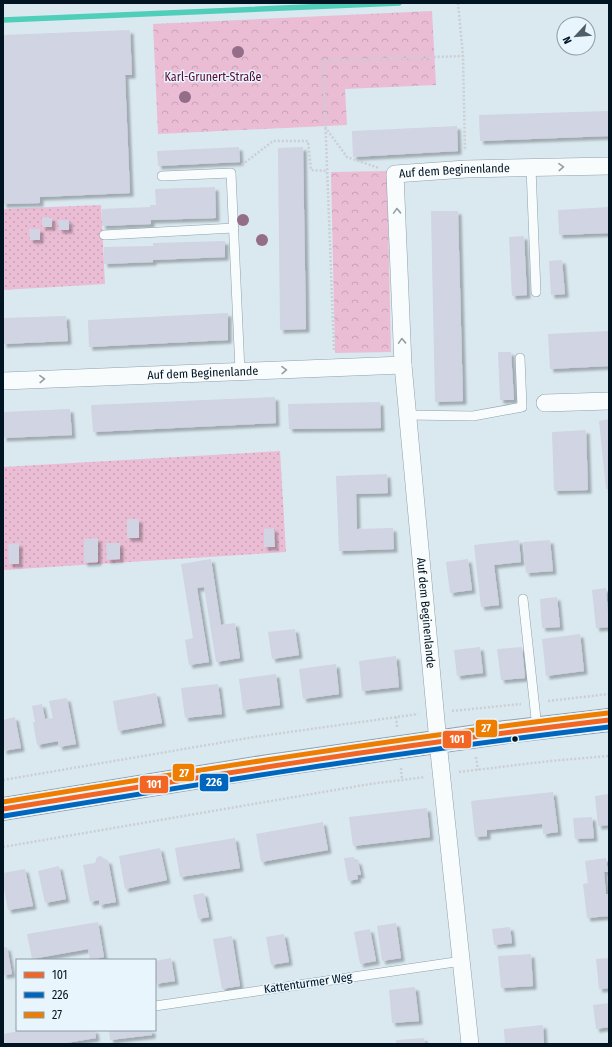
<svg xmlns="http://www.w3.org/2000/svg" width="612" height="1047" font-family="'Fira Sans Condensed',sans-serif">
	<defs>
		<pattern id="park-crowns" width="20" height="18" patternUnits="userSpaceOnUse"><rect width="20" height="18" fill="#eabdd5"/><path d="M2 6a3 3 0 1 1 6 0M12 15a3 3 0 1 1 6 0" fill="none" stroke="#c7a2b7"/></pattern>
		<pattern id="garden-dots" width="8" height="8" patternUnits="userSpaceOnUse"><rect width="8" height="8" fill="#eabdd5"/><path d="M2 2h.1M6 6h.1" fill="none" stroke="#c7a2b7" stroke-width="1.8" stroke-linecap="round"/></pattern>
		<filter id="shadow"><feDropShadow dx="3.5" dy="3.5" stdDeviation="1" flood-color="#0004"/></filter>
	</defs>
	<rect width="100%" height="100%" fill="#dae8f0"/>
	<!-- park -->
	<g fill="url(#park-crowns)">
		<polygon points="432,11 436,85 345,89 347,125 158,134 153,24"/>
		<polygon points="387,171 391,352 335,353 331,172"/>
	</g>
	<!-- garden -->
	<g fill="url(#garden-dots)">
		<polygon points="101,205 105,284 3,290 3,209"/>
		<polygon points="280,451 286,552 3,570 3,467"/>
	</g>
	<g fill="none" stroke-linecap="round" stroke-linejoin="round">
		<!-- stream -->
		<polyline stroke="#4fceb9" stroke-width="5.5" points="3,20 399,3"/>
	</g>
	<!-- building -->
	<g fill="#d0d4e3" filter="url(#shadow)">
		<polygon points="130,30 132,75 125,75 130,193 40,197 40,203 3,204 3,35"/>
		<polygon points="609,111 609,136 480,141 479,115"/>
		<polygon points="457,126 458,151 353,157 352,131"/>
		<polygon points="239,147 240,162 158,166 157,151"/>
		<polygon points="303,147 306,329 280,330 278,148"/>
		<polygon points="215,187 216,218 151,220 151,224 102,226 102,209 150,207 150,205 156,205 155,189"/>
		<polygon points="609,207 609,233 559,235 558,210"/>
		<polygon points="431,211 458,211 463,401 435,402"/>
		<polygon points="42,217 52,218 52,227 42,227"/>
		<polygon points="58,220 69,220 69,230 59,230"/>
		<polygon points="29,229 40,229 40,240 30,240"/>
		<polygon points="524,236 527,295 512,296 509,237"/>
		<polygon points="225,241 225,257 153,260 153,262 104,264 104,247 153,246 153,243"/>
		<polygon points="562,260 565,294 551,295 549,261"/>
		<polygon points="228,313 228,340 89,347 88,320"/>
		<polygon points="66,316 68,341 3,344 3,318"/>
		<polygon points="609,331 609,366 550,369 548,334"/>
		<polygon points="498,352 511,352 514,400 500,400"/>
		<polygon points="275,397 276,423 93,432 91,405"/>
		<polygon points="380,402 381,428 289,429 288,404"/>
		<polygon points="70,409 72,435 3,438 3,412"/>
		<polygon points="609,419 609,489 606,489 599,421"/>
		<polygon points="586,430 588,490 554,491 552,432"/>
		<polygon points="387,474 388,493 356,494 357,529 393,528 394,549 339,551 336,476"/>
		<rect x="127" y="519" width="12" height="19"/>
		<polygon points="274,528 275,547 264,547 264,529"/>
		<polygon points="98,538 98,562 84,563 84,539"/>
		<polygon points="519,540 521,562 494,565 499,605 481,607 474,545"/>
		<polygon points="550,540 553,571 526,573 523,542"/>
		<polygon points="19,543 19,564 9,564 8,544"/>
		<polygon points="106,543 120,543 120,559 107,560"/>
		<polygon points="211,559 221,625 235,623 240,658 216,662 204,587 197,588 209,662 189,665 185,640 193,638 181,564"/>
		<polygon points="468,559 472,590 450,593 446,562"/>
		<polygon points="606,588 609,627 596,628 592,590"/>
		<polygon points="557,597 560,627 542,628 540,599"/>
		<polygon points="295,629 299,655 272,659 268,632"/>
		<polygon points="580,634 584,671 546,676 542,639"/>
		<polygon points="480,647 483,673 457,676 454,650"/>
		<polygon points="522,647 525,678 501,680 497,649"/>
		<polygon points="396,656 399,687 362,691 359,661"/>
		<polygon points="336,664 339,694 303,699 299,669"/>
		<polygon points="276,674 280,705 243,710 239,679"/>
		<polygon points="218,684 222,714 185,718 181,688"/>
		<polygon points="156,693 162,723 118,731 113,701"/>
		<polygon points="67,698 76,744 59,747 58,741 37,745 33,722 35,722 32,706 42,704 45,719 53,718 49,701"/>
		<polygon points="15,717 21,748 3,751 3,720"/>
		<polygon points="553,792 558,832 543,834 542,824 487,830 487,836 475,837 471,801"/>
		<polygon points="609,794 609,825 598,826 595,796"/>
		<polygon points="427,808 430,837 353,846 349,817"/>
		<polygon points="592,817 594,838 575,839 573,818"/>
		<polygon points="323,822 328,850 261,862 256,834"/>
		<polygon points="235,838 240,868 180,877 175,848"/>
		<polygon points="160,848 167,880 125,889 119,856"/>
		<polygon points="101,856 106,861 108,860 116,902 99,905 99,900 90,902 83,865 95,863 97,857"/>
		<polygon points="354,857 355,861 358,861 361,875 357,875 358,879 348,881 344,858"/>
		<polygon points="606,858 608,872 604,872 606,894 609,894 609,916 587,918 583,884 588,883 585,861"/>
		<polygon points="59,866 66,899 45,903 38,871"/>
		<polygon points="25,869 33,906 8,910 3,884 3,873"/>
		<polygon points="204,893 209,917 198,919 193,895"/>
		<polygon points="98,922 104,957 90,960 88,949 32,959 27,934"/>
		<polygon points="396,923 401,958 382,961 377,926"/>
		<polygon points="510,927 512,943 494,945 492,929"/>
		<polygon points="370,929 376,961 360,964 354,932"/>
		<polygon points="284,934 289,962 271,965 266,937"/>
		<polygon points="232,936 240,986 222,989 213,939"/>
		<polygon points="7,947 12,974 3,975 3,948"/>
		<polygon points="531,954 533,986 501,988 498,956"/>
		<polygon points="171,958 175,981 155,984 155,961"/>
		<polygon points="609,958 609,988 599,989 596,959"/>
		<polygon points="415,987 419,1021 392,1023 389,990"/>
		<polygon points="609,1003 609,1027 596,1029 593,1005"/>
		<polygon points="543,1025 544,1044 505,1044 504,1029"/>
		<polygon points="25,1030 95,1030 96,1038 60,1044 3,1044 3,1034"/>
		<polygon points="109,1030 152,1030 152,1035 110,1040"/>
		<polygon points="424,1038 425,1044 396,1044 396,1040"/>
	</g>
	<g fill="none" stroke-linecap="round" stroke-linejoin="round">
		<defs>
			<g id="service">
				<polyline points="531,168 536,292"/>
				<polyline points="162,176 231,173 240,371"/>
				<polyline points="104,235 234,228"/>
				<polyline points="408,415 473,416 522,407 520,358"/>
				<polyline points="523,599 537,728"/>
				<polyline points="155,1006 462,961"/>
			</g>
			<g id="minor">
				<path id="s1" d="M403,365l35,377 32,302"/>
				<path id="s2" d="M3,381l400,-16 -8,-191 71,-5 143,-3"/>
				<polyline points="545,403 609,401"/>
			</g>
			<polyline id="primary" points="3,809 268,766 506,732 609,720"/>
		</defs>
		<!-- service casing -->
		<use href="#service" stroke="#8ea1ac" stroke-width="10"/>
		<!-- minor casing -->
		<use href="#minor" stroke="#8ea1ac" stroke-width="18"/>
		<!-- primary casing -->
		<use href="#primary" stroke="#8ea1ac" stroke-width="24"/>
		<!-- path -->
		<g stroke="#cbcfd2" stroke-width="2.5" stroke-dasharray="2 2" stroke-linecap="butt">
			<polyline points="458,3 463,56 465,151"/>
			<polyline points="325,127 347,157 379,168"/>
			<polyline points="242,165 273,141 308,141 311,170 327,171"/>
			<polyline points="334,350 323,61 463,56"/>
			<polyline points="548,701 609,694"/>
			<polyline points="452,711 521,704"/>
			<polyline points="396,717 397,727"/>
			<polyline points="476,757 478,770"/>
			<polyline points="401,768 402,780"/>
			<polyline points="459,772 550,761 609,756"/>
			<polyline points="3,780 254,737 418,714"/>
			<polyline points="3,847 370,784 425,777"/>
		</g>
		<!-- service -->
		<use href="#service" stroke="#f9fcfd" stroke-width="9"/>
		<!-- minor -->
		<use href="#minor" stroke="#f9fcfd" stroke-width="17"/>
		<!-- primary -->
		<use href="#primary" stroke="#f9fcfd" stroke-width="22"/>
		<defs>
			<path id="bus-1" d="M3,809c202,-33 403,-65 606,-89"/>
			<path id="bus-2" d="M4,816c201,-33 402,-65 605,-89"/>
			<path id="bus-3" d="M3,802c201,-33 403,-65 605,-89"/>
		</defs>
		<!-- bus-1 casing -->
		<use href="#bus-1" stroke="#e8f5fd" stroke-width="8"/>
		<!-- bus-2 casing -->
		<use href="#bus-2" stroke="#e8f5fd" stroke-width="8"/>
		<!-- bus-3 casing -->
		<use href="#bus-3" stroke="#e8f5fd" stroke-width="8"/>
		<!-- bus-1 -->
		<use href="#bus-1" stroke="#f26522" stroke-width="5"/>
		<!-- bus-2 -->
		<use href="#bus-2" stroke="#0065bd" stroke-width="5"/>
		<!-- bus-3 -->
		<use href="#bus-3" stroke="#ef7d00" stroke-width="5"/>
	</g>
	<!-- trees -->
	<g fill="#946d89">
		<circle cx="238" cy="52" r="6"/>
		<circle cx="185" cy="97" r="6"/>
		<circle cx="243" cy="220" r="6"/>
		<circle cx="262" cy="240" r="6"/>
	</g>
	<!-- one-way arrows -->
	<defs><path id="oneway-chevron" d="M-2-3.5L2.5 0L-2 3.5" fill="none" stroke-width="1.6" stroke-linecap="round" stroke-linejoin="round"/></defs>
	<g stroke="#959fa5">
		<use href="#oneway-chevron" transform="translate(561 167) rotate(-2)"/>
		<use href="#oneway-chevron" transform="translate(397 211) rotate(-92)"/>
		<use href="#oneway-chevron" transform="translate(402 341) rotate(-92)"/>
		<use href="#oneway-chevron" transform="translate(284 370) rotate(-2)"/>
		<use href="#oneway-chevron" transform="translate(42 379) rotate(-2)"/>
	</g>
	<!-- markers -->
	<circle fill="#001422" stroke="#e8f5fd" stroke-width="1.5" cx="515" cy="739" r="3.5"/>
	<g text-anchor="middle" stroke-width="3" stroke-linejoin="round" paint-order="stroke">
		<!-- park labels -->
		<g font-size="12" fill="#5b0935" stroke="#e8f5fd">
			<text x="213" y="81">Karl-Grunert-Straße</text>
		</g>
		<!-- street labels -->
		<g font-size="12" fill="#001422" stroke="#e8f5fd">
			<text dy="4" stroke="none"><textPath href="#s2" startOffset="651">Auf dem Beginenlande</textPath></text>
			<text dy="4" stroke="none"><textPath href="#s2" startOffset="200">Auf dem Beginenlande</textPath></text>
			<text dy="4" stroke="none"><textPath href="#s1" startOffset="249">Auf dem Beginenlande</textPath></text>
			<text transform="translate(308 983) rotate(-8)" y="4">Kattenturmer Weg</text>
		</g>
	</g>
	<g stroke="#e8f5fd" stroke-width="1.5">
		<rect x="475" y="719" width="23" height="19" rx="4" fill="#ef7d00"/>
		<rect x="442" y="730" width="30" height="19" rx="4" fill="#f26522"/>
		<rect x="172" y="763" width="23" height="19" rx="4" fill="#ef7d00"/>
		<rect x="199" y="773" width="30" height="19" rx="4" fill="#0065bd"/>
		<rect x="139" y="775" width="30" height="19" rx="4" fill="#f26522"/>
	</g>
	<g font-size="11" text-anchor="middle" font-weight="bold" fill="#fff">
		<text x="486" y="732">27</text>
		<text x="457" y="743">101</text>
		<text x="184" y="777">27</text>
		<text x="214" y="786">226</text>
		<text x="154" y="788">101</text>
	</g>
	<!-- border -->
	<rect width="612" height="1047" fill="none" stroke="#001422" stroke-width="8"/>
	<!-- legend -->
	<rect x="16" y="959" width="140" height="72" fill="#e8f5fd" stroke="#8b9ba5"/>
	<rect x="24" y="972" width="20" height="6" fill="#f26522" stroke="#8b9ba5"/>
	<text x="52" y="979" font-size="12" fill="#001422">101</text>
	<rect x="24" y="992" width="20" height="6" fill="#0065bd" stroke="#8b9ba5"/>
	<text x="52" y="999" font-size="12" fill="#001422">226</text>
	<rect x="24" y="1012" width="20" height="6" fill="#ef7d00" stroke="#8b9ba5"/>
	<text x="52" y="1019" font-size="12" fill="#001422">27</text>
	<!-- north arrow -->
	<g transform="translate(576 36) rotate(244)"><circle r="19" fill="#e8f5fd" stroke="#8b9ba5"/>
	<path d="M0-3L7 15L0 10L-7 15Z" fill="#4c5e6a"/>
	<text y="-6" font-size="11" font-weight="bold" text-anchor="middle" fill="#001422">N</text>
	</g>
</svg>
